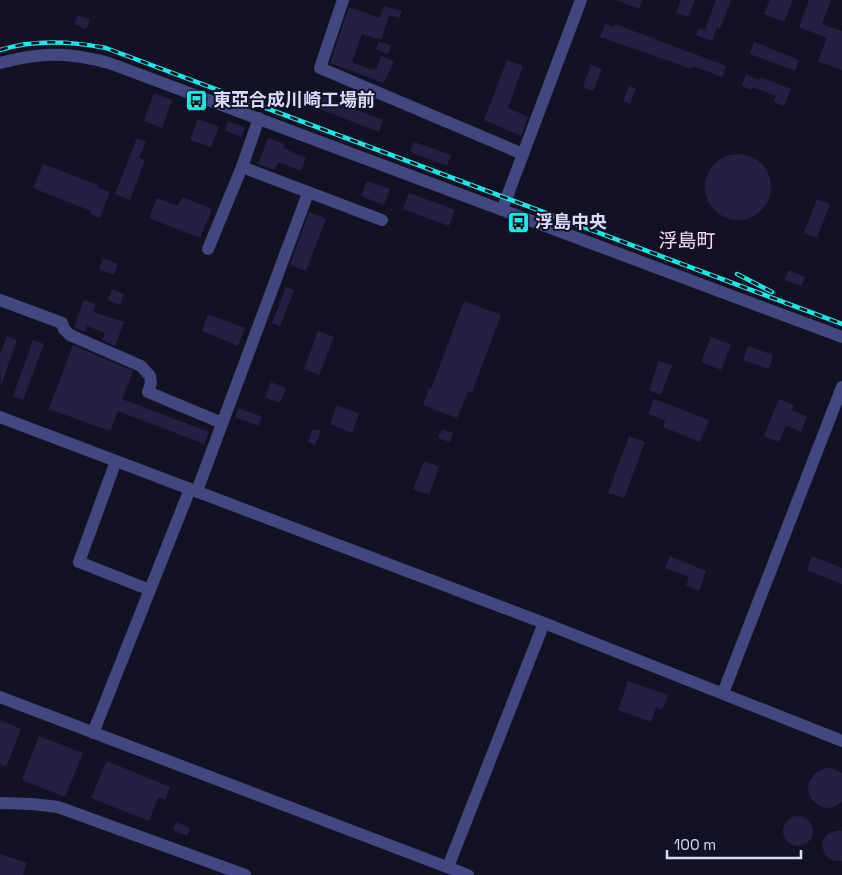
<svg xmlns="http://www.w3.org/2000/svg" width="842" height="875" font-family="'Space Grotesk','Noto Sans JP',sans-serif">
	<rect width="100%" height="100%" fill="#131225"/>
	<!-- building -->
	<g fill="#232044">
		<polygon points="616,0 643,0 639,9"/>
		<polygon points="681,0 695,0 688,17 676,13"/>
		<polygon points="716,0 731,0 720,29 717,27 712,41 696,35 699,28 705,30"/>
		<polygon points="770,0 793,0 784,22 764,14"/>
		<polygon points="809,0 831,0 822,24 842,31 842,70 818,61 827,38 799,27"/>
		<polygon points="384,6 402,11 399,18 389,15 381,40 362,34 352,62 371,70 372,68 376,70 381,56 394,61 384,83 330,63 349,7 380,18"/>
		<polygon points="78,15 90,20 86,29 74,24"/>
		<polygon points="605,24 613,27 615,24 726,66 722,77 693,66 692,69 600,37"/>
		<polygon points="379,41 391,46 388,54 376,49"/>
		<polygon points="754,42 799,60 795,71 750,54"/>
		<polygon points="507,60 523,66 508,108 528,117 521,136 484,120"/>
		<polygon points="591,65 602,69 593,91 583,87"/>
		<polygon points="746,74 760,80 761,77 791,89 784,106 774,102 776,96 753,87 752,90 742,86"/>
		<polygon points="629,86 636,88 630,104 623,101"/>
		<polygon points="312,92 383,120 379,132 307,104"/>
		<polygon points="154,93 172,100 162,128 144,121"/>
		<polygon points="198,119 219,127 211,147 190,140"/>
		<polygon points="228,121 245,128 241,137 225,130"/>
		<polygon points="137,138 146,141 139,158 145,160 130,200 115,194"/>
		<polygon points="268,138 285,144 283,148 306,158 301,171 278,162 275,170 258,164"/>
		<polygon points="414,142 451,155 447,166 410,152"/>
		<circle cx="738" cy="187" r="33"/>
		<polygon points="43,164 98,185 98,188 110,192 100,218 90,214 91,211 33,188"/>
		<polygon points="367,181 390,189 384,205 361,196"/>
		<polygon points="409,193 455,210 449,226 403,209"/>
		<polygon points="182,197 212,209 200,238 149,218 157,198 178,206"/>
		<polygon points="817,199 830,204 817,238 804,233"/>
		<polygon points="309,212 326,219 306,271 290,265"/>
		<polygon points="103,258 118,264 114,275 99,269"/>
		<polygon points="789,270 805,277 801,286 784,280"/>
		<polygon points="286,287 294,290 280,326 272,323"/>
		<polygon points="112,289 124,294 120,305 108,300"/>
		<polygon points="84,300 96,304 93,312 124,322 115,346 102,340 105,333 87,326 85,332 74,327"/>
		<polygon points="464,301 501,315 472,392 468,391 457,418 423,405 429,388 431,389"/>
		<polygon points="208,314 245,328 238,346 202,331"/>
		<polygon points="318,331 334,337 319,375 304,369"/>
		<polygon points="7,336 17,340 1,385 0,354"/>
		<polygon points="711,337 731,345 721,370 701,362"/>
		<polygon points="33,340 44,344 23,400 13,396"/>
		<polygon points="73,345 133,371 122,399 209,432 204,444 118,411 110,431 49,409"/>
		<polygon points="748,346 773,355 769,369 743,360"/>
		<polygon points="659,361 672,365 661,395 649,390"/>
		<polygon points="271,382 286,388 280,403 265,397"/>
		<polygon points="654,399 709,420 700,442 663,427 665,420 648,414"/>
		<polygon points="779,399 794,405 792,410 807,417 801,432 786,425 779,442 764,436"/>
		<polygon points="337,405 359,414 352,433 330,424"/>
		<polygon points="239,408 262,417 258,426 235,417"/>
		<polygon points="313,429 321,431 315,445 308,442"/>
		<polygon points="442,429 453,433 450,442 438,438"/>
		<polygon points="629,436 645,442 624,498 608,493"/>
		<polygon points="424,461 439,467 429,495 413,489"/>
		<polygon points="670,556 706,571 699,591 686,585 689,577 665,568"/>
		<polygon points="812,556 842,568 842,584 807,570"/>
		<polygon points="628,681 668,695 662,710 656,707 651,722 618,710"/>
		<polygon points="0,720 21,729 6,767 0,764"/>
		<polygon points="39,736 83,753 65,797 22,780"/>
		<polygon points="107,761 170,787 165,800 158,797 149,821 91,798"/>
		<polygon points="826,768 832,768 842,773 842,802 834,807 828,808 821,807 813,801 809,795 808,788 809,782 814,774"/>
		<circle cx="798" cy="831" r="15"/>
		<polygon points="176,822 190,828 187,836 173,830"/>
		<polygon points="836,831 842,831 842,861 834,861 827,857 822,847 823,840 828,834"/>
		<polygon points="0,854 27,863 23,875 0,875"/>
	</g>
	<g fill="none" stroke-linecap="round" stroke-linejoin="round">
		<!-- minor -->
		<g stroke="#42477f" stroke-width="12">
			<polyline points="343,0 320,68 523,154"/>
			<path d="M0,63c41,-11 68,-11 109,0l733,274"/>
			<polyline points="242,167 382,220"/>
			<polyline points="502,210 581,0"/>
			<polyline points="208,249 242,167 259,118"/>
			<polyline points="0,300 62,323 64,329 70,335 141,366 150,376 151,383 148,392 222,423"/>
			<polyline points="0,417 544,623 842,741"/>
			<polyline points="116,461 79,562 150,590"/>
			<polyline points="197,491 308,193"/>
			<polyline points="723,693 842,387"/>
			<polyline points="0,697 468,875"/>
			<polyline points="93,733 190,489"/>
			<polyline points="0,803 32,804 58,807 245,875"/>
			<polyline points="448,867 544,623"/>
		</g>
		<defs>
			<g id="rail">
				<path d="M0,50c35,-11 70,-9 106,-2l736,276"/>
				<polyline points="737,274 772,292"/>
			</g>
		</defs>
		<!-- rail casing -->
		<use href="#rail" stroke="#19e8e3" stroke-width="4.5"/>
		<!-- rail -->
		<use href="#rail" stroke="#131225" stroke-width="2.5" stroke-dasharray="8" stroke-linecap="butt"/>
	</g>
	<!-- icons -->
	<defs>
		<symbol id="bus-square" viewBox="-11 -11 22 22"><rect x="-9" y="-9" width="18" height="18" rx="4" fill="#19e8e3" stroke="#131225"/><path d="M-5-6H5V4H4V6H2V4H-2V6H-4V4H-5ZM-3.5-4V0h7V-4ZM-3.5 1.2v1.5H-2V1.2ZM2 1.2v1.5H3.5V1.2Z" fill="#111"/></symbol>
	</defs>
	<g fill-rule="evenodd">
		<use href="#bus-square" x="184" y="88" width="25" height="25"/>
		<use href="#bus-square" x="506" y="210" width="25" height="25"/>
	</g>
	<g text-anchor="middle" stroke-width="4" stroke-linejoin="round" paint-order="stroke">
		<!-- poi labels -->
		<g font-size="18" font-weight="bold" fill="#dadafb" stroke="#131225" text-anchor="start">
			<text x="213" y="106">東亞合成川崎工場前</text>
			<text x="535" y="228">浮島中央</text>
		</g>
		<!-- neighbourhood labels -->
		<g font-size="19" fill="#fbdcf4" stroke="#131225">
			<text x="687" y="247">浮島町</text>
		</g>
	</g>
	<!-- scale -->
	<path d="M667 850v8h134v-8" fill="none" stroke="#dadafb" stroke-width="2.5"/>
	<text x="674" y="850" font-size="15" fill="#dadafb" stroke="#131225" stroke-width="4" paint-order="stroke">100 m</text>
</svg>
